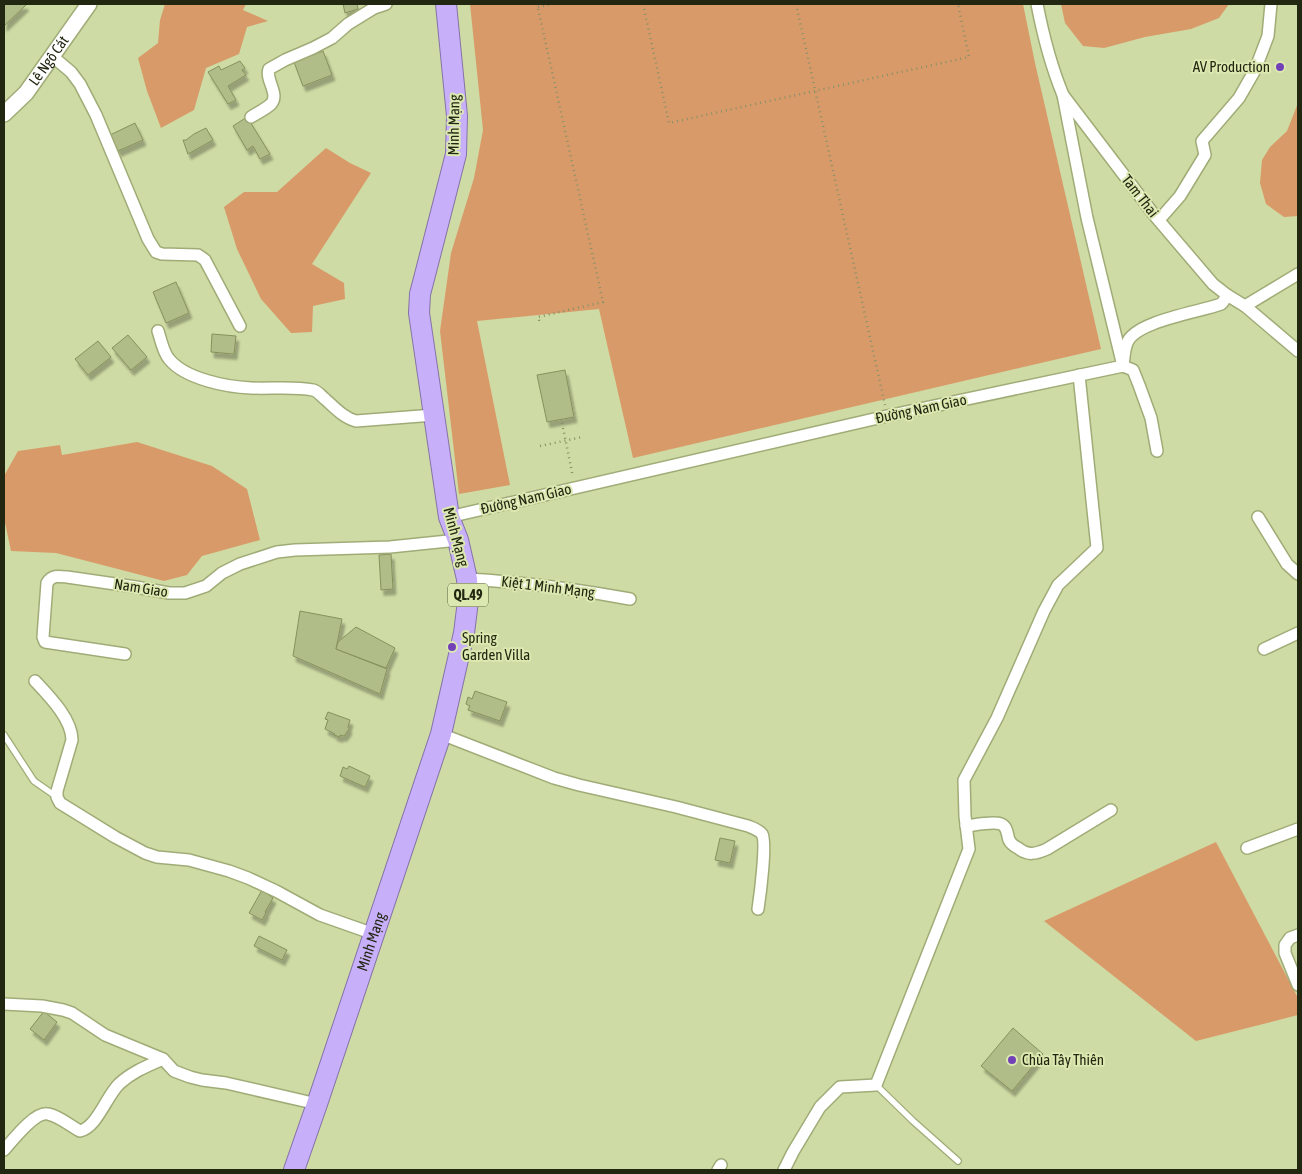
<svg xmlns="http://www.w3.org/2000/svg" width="1302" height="1174" font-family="'Asap Condensed',sans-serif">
	<defs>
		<filter id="shadow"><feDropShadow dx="3" dy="5.5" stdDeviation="1" flood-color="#0004"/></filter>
	</defs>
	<rect width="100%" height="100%" fill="#cedba4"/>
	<!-- green -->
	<g fill="#d99a69">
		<polygon points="165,4 246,4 243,10 268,21 247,27 239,54 206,68 194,110 161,128 147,91 138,58 158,43 160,20"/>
		<polygon points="470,4 1023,4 1035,63 1101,349 633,458 599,309 477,321 510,485 459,494 440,331 451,253 474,178 483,130"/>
		<polygon points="1061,4 1229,4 1219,18 1191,29 1145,37 1104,48 1083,46 1065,23"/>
		<polygon points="1298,103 1298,216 1284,217 1266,204 1260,183 1262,160 1270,147 1287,131"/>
		<polygon points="326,148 350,163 371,173 312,264 344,283 345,299 313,306 312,332 291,333 261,299 237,249 224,207 244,192 277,192"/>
		<polygon points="137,442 212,466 247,489 260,540 202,556 187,575 164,581 56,553 11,551 4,518 4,476 18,451 60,445 62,455"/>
		<polygon points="1216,842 1298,998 1298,1015 1196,1041 1044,921"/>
	</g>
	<!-- building -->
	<g fill="#b1bd88" stroke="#86915d" filter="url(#shadow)">
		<polygon points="5,4 24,4 26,5 4,26 4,5"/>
		<polygon points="343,4 357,4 358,9 345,13"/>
		<polygon points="323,51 332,75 303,86 294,62"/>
		<polygon points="240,61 245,68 242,70 246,75 228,86 236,100 228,104 208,72 219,66 221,70"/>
		<polygon points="247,117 270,154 260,159 253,146 247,150 233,126"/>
		<polygon points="135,123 143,140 118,151 110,135"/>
		<polygon points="206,128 213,140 188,154 183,140 186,140 194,134"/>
		<polygon points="176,282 189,313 166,323 153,292"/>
		<polygon points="212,334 236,336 234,354 211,352"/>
		<polygon points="128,335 147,357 131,370 112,348"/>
		<polygon points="98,341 111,357 88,375 75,359"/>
		<polygon points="565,370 574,417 547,422 537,375"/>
		<polygon points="391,554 393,589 381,590 379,555"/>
		<polygon points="300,611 342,619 336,649 387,669 380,694 293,656"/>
		<polygon points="356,627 395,648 386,668 336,649 338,642"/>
		<polygon points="475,691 507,702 500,721 468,710 470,706 466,704 468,697 472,699"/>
		<polygon points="328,712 350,720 348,727 349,729 344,736 340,735 340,737 334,735 335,734 325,729 328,720 325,719"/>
		<polygon points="349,766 370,776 365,787 340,776 343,767 347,769"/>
		<polygon points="720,838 735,841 730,863 715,860"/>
		<polygon points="262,890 273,898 265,912 266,913 262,920 249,913"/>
		<polygon points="259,936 287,950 282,960 254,946"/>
		<polygon points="45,1010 48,1013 47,1014 57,1022 44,1040 30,1029"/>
		<polygon points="1013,1028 1043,1054 1012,1091 981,1066"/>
	</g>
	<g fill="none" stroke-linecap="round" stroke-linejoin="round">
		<defs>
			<g id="service">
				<polyline points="4,735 34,781 57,797"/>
				<polyline points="876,1085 913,1121 958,1161"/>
			</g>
			<g id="minor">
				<path d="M1037,4c6,31 14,62 26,91l92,121 58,68 14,11 18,11 53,45"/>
				<polyline points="52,56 71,72 80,84 96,115 148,239 156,252 162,254 198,255 205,260 240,326"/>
				<path d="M251,117c6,-4 15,-8 20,-13 9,-10 -6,-24 -2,-35l16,-9 28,-12 19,-10 16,-14 26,-16 12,-4"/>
				<polyline points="1159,220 1180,196 1205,155 1202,141 1239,98 1255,70 1268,36 1271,4"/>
				<polyline points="1245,306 1298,274"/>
				<path d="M158,331c3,9 5,21 11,28 16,20 58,28 82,29 20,1 42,-2 62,2 5,1 8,6 12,9 10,9 19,19 31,22l78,-6"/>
				<path d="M1157,451l-6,-33 -12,-33 -6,-15 -10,-4c1,-7 1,-16 4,-23 8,-22 73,-31 94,-39l2,-2 4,-7"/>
				<polyline points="449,517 887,416 1123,366 1087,218 1063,95"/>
				<polyline points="1258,517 1287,564 1298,574"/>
				<path d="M467,579c55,3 109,10 163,20"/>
				<polyline points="1264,649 1298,633"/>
				<path d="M125,654l-80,-12 -2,-5 4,-54c5,-8 11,-7 20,-6l69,10 33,6h16l21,-7 16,-13 18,-9 37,-12 18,-2 95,-3 68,-7"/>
				<path d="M35,681c14,15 37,38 37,59l-15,51v6l3,6 55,34 30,16 12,4 32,3 40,11 19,7 28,13 44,24 54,19"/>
				<path d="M441,734l77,30 36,14 25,7 97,22 72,19c5,2 11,4 14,8 5,8 -2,62 -4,75"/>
				<path d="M966,826c9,-1 27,-5 35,-2 7,3 6,11 8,16 2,4 5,6 9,8 10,8 18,6 29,1l64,-39"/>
				<polyline points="1247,848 1298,829"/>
				<polyline points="1298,935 1290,938 1285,945 1285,953 1298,985"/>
				<polyline points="4,1004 42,1006 63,1010 72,1013 105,1035 163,1059 174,1071 190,1077 202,1080 226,1083 317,1104"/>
				<path d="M4,1150c9,-10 31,-39 44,-36 11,2 21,11 32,17 17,-4 26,-34 39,-47 13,-12 28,-18 44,-25"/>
				<polyline points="718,1170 721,1165"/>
				<polyline points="784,1170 793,1152 820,1107 840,1087 876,1085 969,849 965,816 964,780 997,718 1044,611 1058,585 1097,548 1079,375"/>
			</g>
			<g id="tertiary">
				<path id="s1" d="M4,114l22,-21 63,-89"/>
			</g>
			<g id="trunk">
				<path id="s2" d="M294,1170l23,-66 124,-370 23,-101 4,-32 -1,-22 -9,-39 -9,-23 -30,-204 1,-19 6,-23 30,-117 1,-38 -11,-112"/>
			</g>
		</defs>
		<!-- service casing -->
		<use href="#service" stroke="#a0ac77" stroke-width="8"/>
		<!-- minor casing -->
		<use href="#minor" stroke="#a0ac77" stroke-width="14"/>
		<!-- tertiary casing -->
		<use href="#tertiary" stroke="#a0ac77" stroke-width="18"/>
		<!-- trunk casing -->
		<use href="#trunk" stroke="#8572a8" stroke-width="22"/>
		<!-- path -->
		<g stroke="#879167" stroke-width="2.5" stroke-dasharray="1 4" stroke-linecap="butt">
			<polyline points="537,4 603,302 538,317 540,323"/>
			<polyline points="643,4 669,123 969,57 958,4"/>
			<polyline points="796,4 885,405"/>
			<polyline points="538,7 553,4"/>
			<polyline points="562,423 573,477"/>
			<polyline points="540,446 582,437"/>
		</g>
		<!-- service -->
		<use href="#service" stroke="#fff" stroke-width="5.5"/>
		<!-- minor -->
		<use href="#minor" stroke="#fff" stroke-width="11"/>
		<!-- tertiary -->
		<use href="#tertiary" stroke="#fff" stroke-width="15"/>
		<!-- trunk -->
		<use href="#trunk" stroke="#c8affa" stroke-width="20"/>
	</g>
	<!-- markers -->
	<g fill="#7241b8" stroke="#dbe8b0" stroke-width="2">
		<circle cx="1280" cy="67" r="5"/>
		<circle cx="452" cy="647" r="5"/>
		<circle cx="1012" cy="1060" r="5"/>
	</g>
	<g text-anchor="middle" stroke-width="4" stroke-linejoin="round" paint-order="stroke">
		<!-- shield labels -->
		<rect fill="#dbe8b0" stroke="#5a6141" stroke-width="1" x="448" y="583.5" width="40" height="23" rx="4"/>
		<g font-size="14" font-weight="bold" fill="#222711">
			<text x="468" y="600">QL.49</text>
		</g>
		<!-- street labels -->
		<g font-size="15" fill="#222711" stroke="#dbe8b0">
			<text dy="5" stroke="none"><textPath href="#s1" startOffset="70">Lê Ngô Cát</textPath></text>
			<text transform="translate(454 125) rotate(-89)" y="5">Minh Mạng</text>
			<text transform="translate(1140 196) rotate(52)" y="5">Tam Thai</text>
			<text transform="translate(921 409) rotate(-12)" y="5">Đường Nam Giao</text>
			<text transform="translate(526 499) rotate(-13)" y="5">Đường Nam Giao</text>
			<text transform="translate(456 537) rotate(75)" y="5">Minh Mạng</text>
			<text transform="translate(548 587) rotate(7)" y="5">Kiệt 1 Minh Mạng</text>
			<text transform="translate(141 588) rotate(9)" y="5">Nam Giao</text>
			<text dy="5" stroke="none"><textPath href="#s2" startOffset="241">Minh Mạng</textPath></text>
		</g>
		<!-- poi labels -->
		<g font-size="15" fill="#222711" stroke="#dbe8b0" text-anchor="start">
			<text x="1270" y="72" text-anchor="end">AV Production</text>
			<text x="462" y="643">Spring<tspan x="462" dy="17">Garden Villa</tspan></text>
			<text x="1022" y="1065">Chùa Tây Thiên</text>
		</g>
	</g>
	<!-- border -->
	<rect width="1302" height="1174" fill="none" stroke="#222711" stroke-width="10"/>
</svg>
